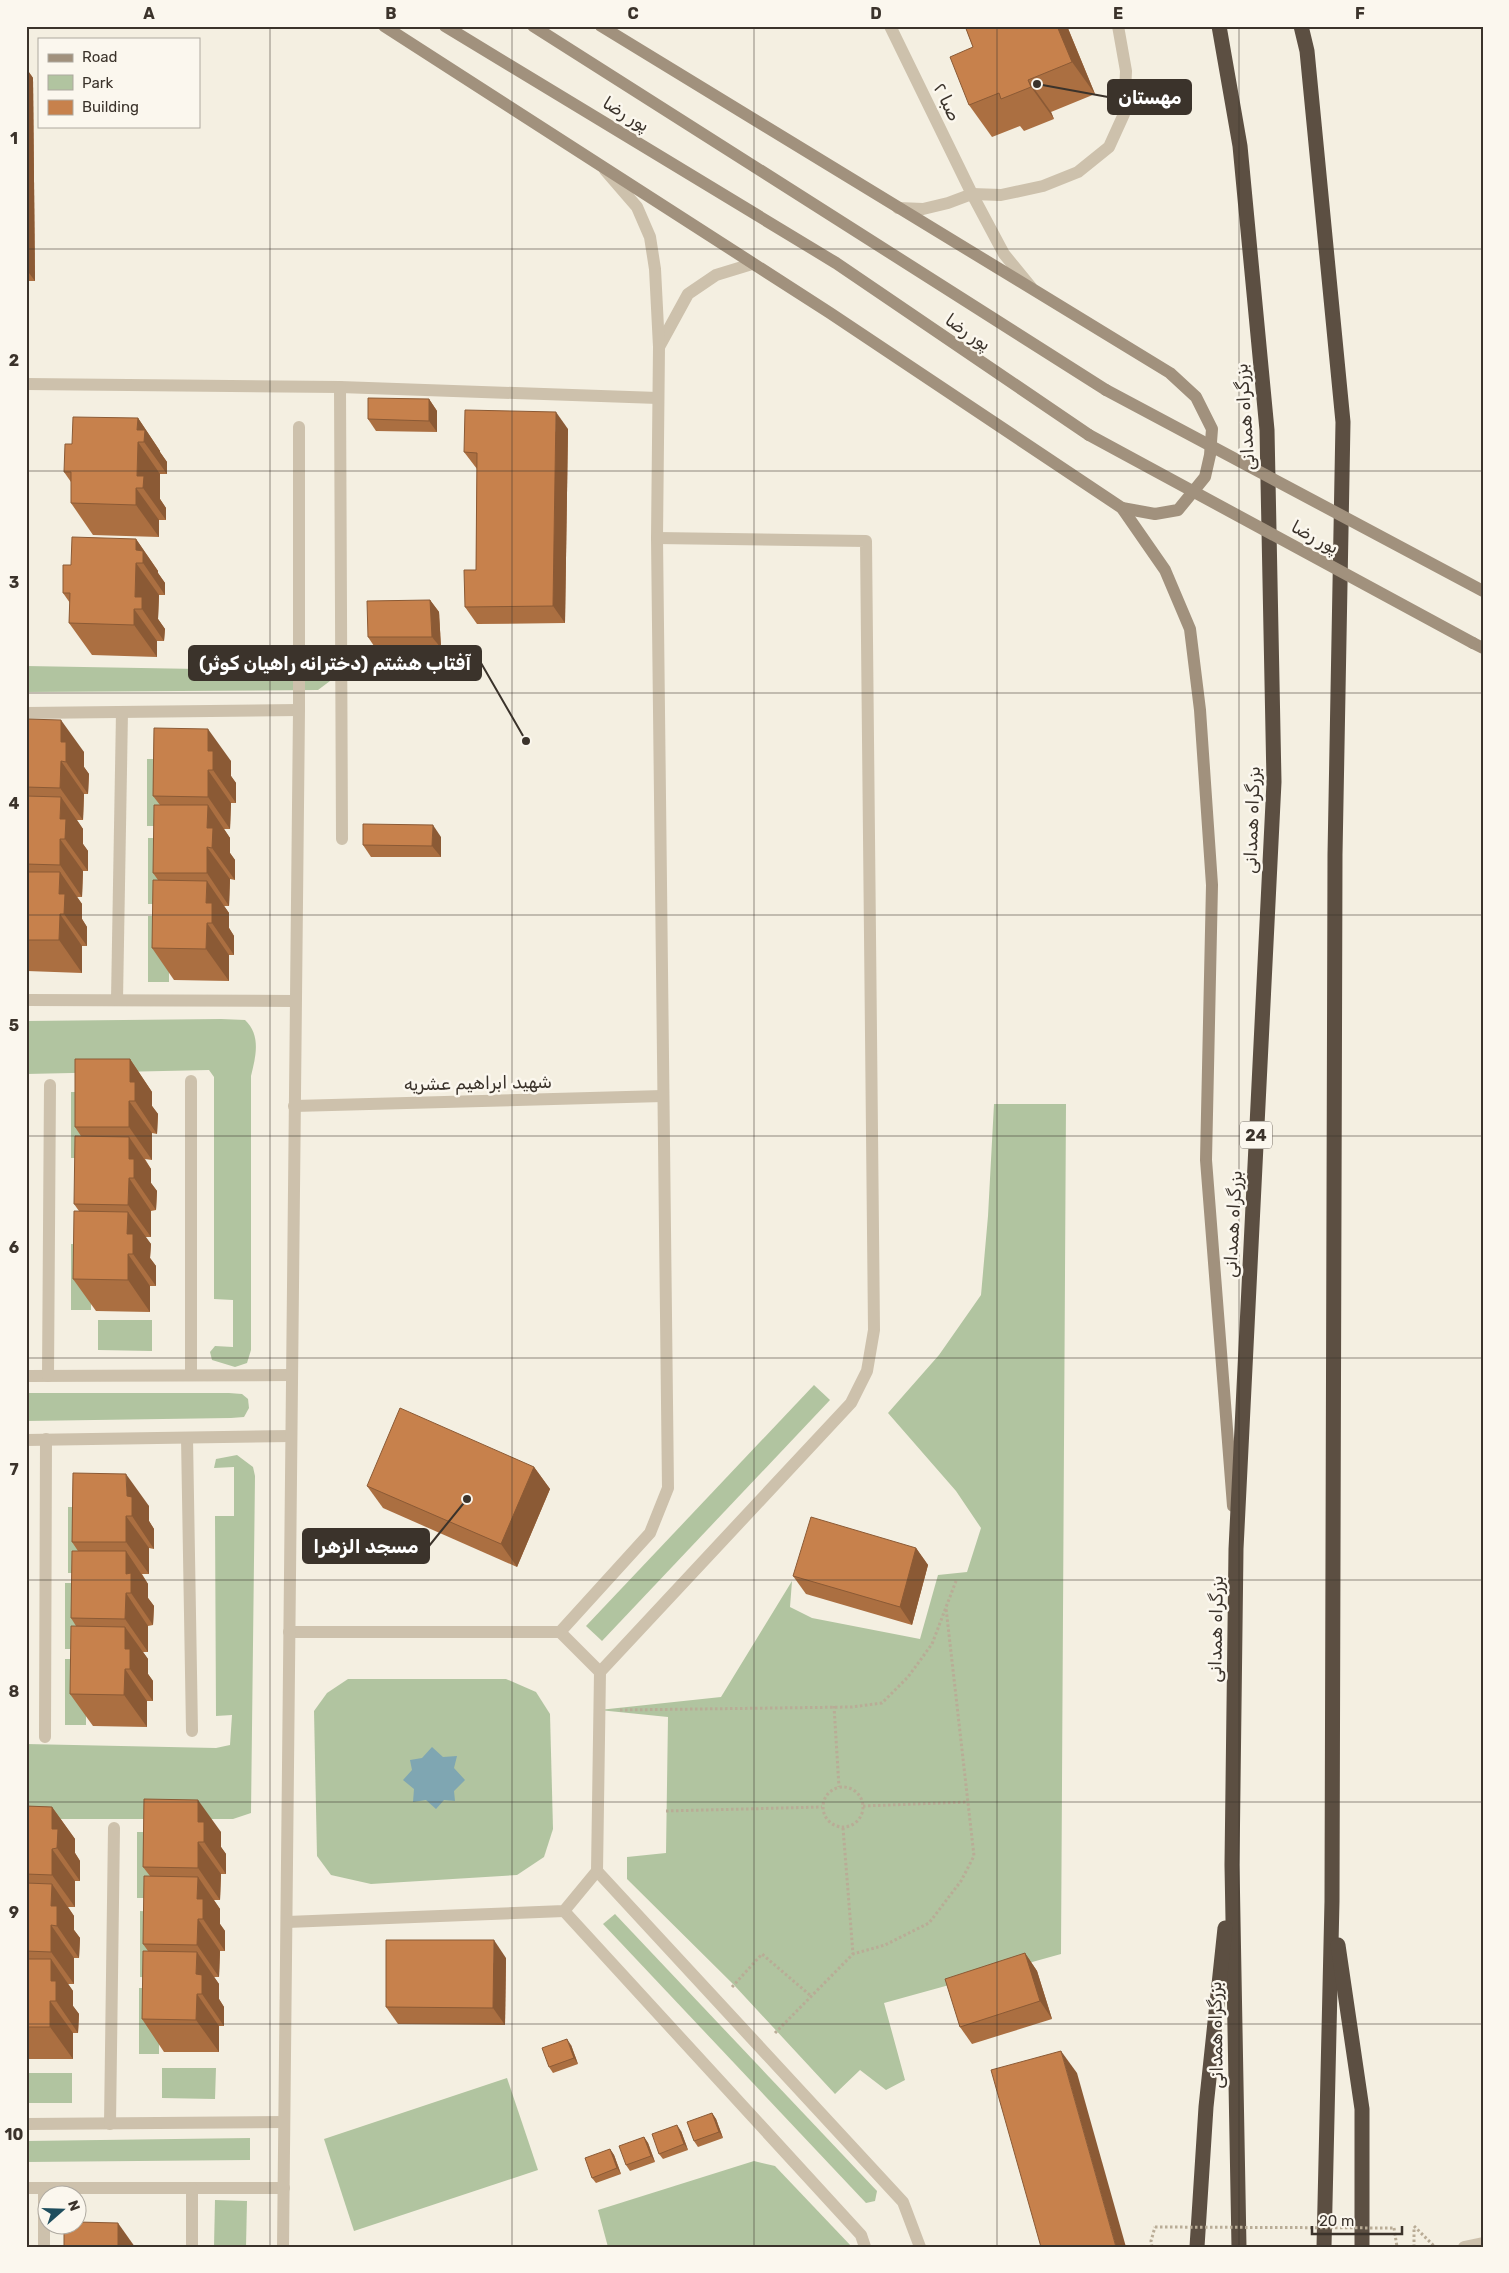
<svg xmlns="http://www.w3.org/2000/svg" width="1509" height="2273" font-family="Rubik,Vazirmatn,sans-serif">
	<rect width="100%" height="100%" fill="#f4efe1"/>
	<!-- green -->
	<g fill="#b1c4a0">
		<polygon points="26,666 318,671 330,681 318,690 26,692"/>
		<rect x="147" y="759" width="21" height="67"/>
		<rect x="148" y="838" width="21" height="66"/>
		<rect x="148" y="916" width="21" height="66"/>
		<path d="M221,1019l24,1c16,15 11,36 6,56v274l-4,13 -12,4 -23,-7 -2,-8 5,-6 18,1v-47l-19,-1v-222l-5,-7 -183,4v-53z"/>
		<rect x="71" y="1092" width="20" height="66"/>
		<polygon points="994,1104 1066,1104 1061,1954 884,2003 905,2080 886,2090 860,2070 835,2094 734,1985 627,1879 627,1857 666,1853 668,1717 599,1710 721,1697 792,1581 790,1607 812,1618 920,1639 938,1575 967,1572 981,1528 956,1491 888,1413 939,1355 981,1295 988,1216"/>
		<rect x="71" y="1244" width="20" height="66"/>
		<polygon points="98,1320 152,1320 152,1351 98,1350"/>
		<polygon points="814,1385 830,1400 602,1641 586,1626"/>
		<polygon points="26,1393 229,1393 242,1394 248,1399 249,1408 244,1417 231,1418 26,1421"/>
		<polygon points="237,1455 253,1467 255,1476 251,1813 233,1819 26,1819 26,1744 216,1748 230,1745 232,1715 216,1716 215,1516 234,1516 234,1467 214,1468 216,1459"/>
		<polygon points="68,1507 88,1507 89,1573 68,1573"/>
		<rect x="65" y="1583" width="21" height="66"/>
		<rect x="65" y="1659" width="21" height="66"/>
		<polygon points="348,1679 506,1679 536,1692 550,1714 553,1829 544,1857 517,1875 371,1884 331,1875 317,1856 314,1711 327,1693"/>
		<polygon points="137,1832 157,1832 158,1898 137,1898"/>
		<polygon points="140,1911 160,1912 160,1978 140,1977"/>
		<polygon points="615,1914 877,2191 875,2201 866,2203 603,1924"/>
		<rect x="139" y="1988" width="20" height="66"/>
		<polygon points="162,2068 216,2068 215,2099 162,2098"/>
		<rect x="26" y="2073" width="46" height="30"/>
		<polygon points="507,2078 538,2170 354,2231 324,2139"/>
		<polygon points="250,2138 250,2160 26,2162 26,2141"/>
		<polygon points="754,2161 775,2166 852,2247 608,2247 598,2210"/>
		<polygon points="215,2200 247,2201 246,2247 214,2247"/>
	</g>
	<!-- water -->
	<polygon fill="#7fa6b2" points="432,1747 443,1757 457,1756 454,1768 465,1780 454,1791 455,1801 444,1800 436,1809 426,1800 413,1802 414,1789 403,1780 412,1770 410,1760 422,1758"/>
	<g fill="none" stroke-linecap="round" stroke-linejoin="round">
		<!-- path -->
		<g stroke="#b9ac96" stroke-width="3" stroke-dasharray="2.5 2.5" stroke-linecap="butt">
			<polyline points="834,1706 839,1787"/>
			<polyline points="620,1710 852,1707 882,1703 908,1677 932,1644 956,1581"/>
			<circle cx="843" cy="1807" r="20"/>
			<polyline points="863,1806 968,1802"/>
			<polyline points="666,1811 822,1807"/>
			<polyline points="843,1828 853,1954"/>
			<polyline points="732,1987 762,1954 811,1996"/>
			<polyline points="775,2033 853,1954 885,1945 929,1923 961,1881 974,1856 946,1608"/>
			<polyline points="1414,2226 1435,2247"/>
			<polyline points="1394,2228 1397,2247"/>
			<polyline points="1152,2247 1151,2241 1155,2227"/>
			<polyline points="1414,2247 1414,2227"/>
		</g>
		<!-- street -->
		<g stroke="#cdc1ac" stroke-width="12">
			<polyline points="890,26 972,194 1004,254 1031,287"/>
			<polyline points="898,208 923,209 948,203 972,194 1001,195 1043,186 1078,172 1109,147 1124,114 1126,71 1118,26"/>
			<polyline points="659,347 688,294 716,275 752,264"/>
			<polyline points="26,384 340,387 658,398"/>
			<polyline points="340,387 342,839"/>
			<polyline points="26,713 299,710"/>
			<polyline points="26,1000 295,1001"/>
			<polyline points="117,1000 122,712"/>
			<polyline points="294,1106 663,1096"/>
			<polyline points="191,1375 191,1081"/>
			<polyline points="26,1376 291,1375"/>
			<polyline points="48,1376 50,1085"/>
			<polyline points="187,1438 192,1731"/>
			<polyline points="26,1440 291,1436"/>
			<polyline points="560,1632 650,1533 668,1488 657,538 659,347 655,269 650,237 637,207 605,170"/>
			<polyline points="600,1672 851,1403 867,1371 874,1330 866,541 657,538"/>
			<polyline points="45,1737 46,1439"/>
			<polyline points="597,1871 903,2202 920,2247"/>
			<polyline points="564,1911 861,2235 865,2247"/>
			<polyline points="287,1922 564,1911 597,1871 600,1672 560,1632 289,1632"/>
			<polyline points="26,2124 284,2122"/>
			<polyline points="110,2124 114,1828"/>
			<polyline points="26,2188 284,2188"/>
			<polyline points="44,2247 44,2188"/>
			<polyline points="192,2247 192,2188"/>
			<polyline points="283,2247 299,710 299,427"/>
			<polyline points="1464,2247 1483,2243"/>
		</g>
		<!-- secondary -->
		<g stroke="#a1917d" stroke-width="12">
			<polyline points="384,26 830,313 1122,508 1165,570 1190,629 1200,710 1212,885 1206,1160 1233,1506"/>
			<polyline points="445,26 836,263 1089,435"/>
			<polyline points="533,26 1106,390"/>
			<polyline points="601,26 1170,373 1196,397 1212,429 1210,455 1205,477 1178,510 1155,514 1122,508"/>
			<polyline points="1473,643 1483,648"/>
		</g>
		<!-- highway -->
		<g stroke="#5c4f42" stroke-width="15">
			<polyline points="1219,26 1240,146 1267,430 1274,782 1236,1549 1232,1865 1239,2247"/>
			<polyline points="1301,26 1307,51 1343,422 1335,855 1332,1901 1324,2247"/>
			<polyline points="1338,1945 1362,2109 1362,2247"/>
			<polyline points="1197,2247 1206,2107 1225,1928"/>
		</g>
		<!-- path-bridge -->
		<polyline stroke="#b9ac96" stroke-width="3" stroke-dasharray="2.5 2.5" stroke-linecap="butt" points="1155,2227 1394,2228"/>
		<!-- secondary-bridge -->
		<g stroke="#a1917d" stroke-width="12">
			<polyline points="1106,390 1483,591"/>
			<polyline points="1089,435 1473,643"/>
		</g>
	</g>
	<!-- wall -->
	<g fill="#ab6f41">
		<polygon points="965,26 1067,26 1095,94 1051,112 1054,119 1024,131 1020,126 992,137 969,105 973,47"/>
		<polygon points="26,68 33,78 35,281 26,281"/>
		<polygon points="429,399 437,411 437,432 376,431 368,419"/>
		<polygon points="138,418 160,451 160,452 167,462 167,474 160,474 160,499 166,508 166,520 159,520 159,537 93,535 71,503 71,482 64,472 72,444"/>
		<polygon points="568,429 565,623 477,624 465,607 476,570 477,469 464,452"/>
		<polygon points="136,539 158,571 158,573 165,583 165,595 159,595 158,619 165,629 164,641 157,641 157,657 92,655 69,623 70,603 63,593 71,565"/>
		<polygon points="430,600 439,612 441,648 376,649 368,637"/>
		<polygon points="26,719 84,752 84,767 89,774 88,794 84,794 83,820 77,820 83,829 83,844 88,851 88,871 83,871 82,897 77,897 82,904 82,919 87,927 87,946 82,946 82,973 27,971 26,970"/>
		<polygon points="154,728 231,761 231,776 236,783 236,803 231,803 230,829 224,829 230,838 230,853 235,860 235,880 230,879 229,906 224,906 229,913 229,928 234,936 234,955 229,955 229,981 174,980 152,948 158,880 153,873 160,805 153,796"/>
		<polygon points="441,837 441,857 371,857 363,845"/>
		<polygon points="130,1059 152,1092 152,1106 158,1114 157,1134 152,1133 152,1160 145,1159 151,1169 151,1183 157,1191 156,1210 151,1211 151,1237 145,1237 151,1244 150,1258 156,1266 156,1286 150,1286 150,1312 96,1311 73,1279 79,1211 74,1204 81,1136 75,1127"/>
		<polygon points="534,1467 550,1489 517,1567 383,1508 367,1486"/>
		<polygon points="73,1473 149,1506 149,1521 154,1529 154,1549 149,1548 149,1574 142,1574 148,1584 148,1598 154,1606 153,1625 148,1626 148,1652 143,1652 148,1659 148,1674 153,1681 153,1701 147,1701 147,1727 93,1726 70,1694 76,1626 71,1618 78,1551 72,1542"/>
		<polygon points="916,1548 928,1565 912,1625 806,1594 793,1576"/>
		<polygon points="144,1799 221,1832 221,1847 226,1854 226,1874 221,1874 220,1900 214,1900 220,1909 220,1924 225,1931 225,1951 220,1951 219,1977 214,1977 219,1984 219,1999 224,2007 224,2026 219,2026 219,2052 164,2052 142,2019 148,1951 143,1944 150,1876 143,1867"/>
		<polygon points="26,1806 52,1807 75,1839 75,1853 80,1861 80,1881 75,1881 75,1907 68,1907 74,1916 74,1930 80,1938 79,1958 74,1958 74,1984 68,1984 73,1991 73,2006 79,2014 78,2033 73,2033 73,2059 26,2059"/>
		<polygon points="1025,1953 1037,1971 1052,2019 972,2044 960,2027"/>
		<polygon points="506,1958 505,2025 398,2024 386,2007"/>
		<polygon points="571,2045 578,2064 553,2073 549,2067"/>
		<polygon points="712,2113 716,2119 723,2138 698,2147 694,2141"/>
		<polygon points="681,2131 688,2150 663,2159 659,2154"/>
		<polygon points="644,2137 648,2143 655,2162 630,2171 626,2165"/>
		<polygon points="610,2149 614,2155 621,2174 596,2183 592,2178"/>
	</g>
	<!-- shaded-wall -->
	<g fill="#8b5a35">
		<polygon points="1057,26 1067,26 1095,94 1072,62"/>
		<polygon points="26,68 33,78 35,281 26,269"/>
		<polygon points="1028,80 1051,112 1054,119 1031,87"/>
		<polygon points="429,399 437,411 437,432 429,421"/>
		<polygon points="556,412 568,429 565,623 553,606"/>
		<polygon points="138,418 160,451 160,452 167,462 167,474 144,442 137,430"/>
		<polygon points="138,442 160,474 160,499 166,508 166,520 143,488 137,476"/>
		<polygon points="136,488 159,520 159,537 136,505"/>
		<polygon points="136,539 158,571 158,573 165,583 165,595 143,563 136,550"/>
		<polygon points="136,563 159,595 158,619 165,629 164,641 142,609 135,597"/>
		<polygon points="430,600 439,612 441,648 432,637"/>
		<polygon points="134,609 157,641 157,657 134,625"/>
		<polygon points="61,720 84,752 84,767 89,774 88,794 66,762 61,742"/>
		<polygon points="208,729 231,761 231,776 236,783 236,803 213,770 208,751"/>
		<polygon points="61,761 84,794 83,820 60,788"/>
		<polygon points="208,770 231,803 230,829 208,797"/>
		<polygon points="61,797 83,829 83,844 88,851 88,871 65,839 60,819"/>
		<polygon points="208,805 230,838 230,853 235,860 235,880 212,848 207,828"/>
		<polygon points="433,825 441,837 441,857 432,846"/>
		<polygon points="60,839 83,871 82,897 60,865"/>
		<polygon points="207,847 230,879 229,906 207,873"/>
		<polygon points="60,872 82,904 82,919 87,927 87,946 64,914 59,894"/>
		<polygon points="207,881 229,913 229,928 234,936 234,955 212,923 206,903"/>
		<polygon points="60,914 82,946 82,973 59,940"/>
		<polygon points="207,923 229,955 229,981 206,949"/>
		<polygon points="130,1059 152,1092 152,1106 158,1114 157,1134 135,1101 130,1082"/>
		<polygon points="129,1101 152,1133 152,1160 129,1127"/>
		<polygon points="129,1137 151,1169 151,1183 157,1191 156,1210 134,1178 129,1159"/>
		<polygon points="129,1178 151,1211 151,1237 128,1205"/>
		<polygon points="128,1212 151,1244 150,1258 156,1266 156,1286 133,1254 127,1234"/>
		<polygon points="128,1254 150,1286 150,1312 128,1280"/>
		<polygon points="534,1467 550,1489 517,1567 501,1544"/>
		<polygon points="126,1474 149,1506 149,1521 154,1529 154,1549 132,1516 127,1496"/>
		<polygon points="126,1516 149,1548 149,1574 126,1542"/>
		<polygon points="916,1548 928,1565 912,1625 900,1607"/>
		<polygon points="126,1551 148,1584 148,1598 154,1606 153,1625 131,1593 126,1574"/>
		<polygon points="126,1593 148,1626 148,1652 125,1619"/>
		<polygon points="125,1627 148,1659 148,1674 153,1681 153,1701 130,1669 125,1649"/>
		<polygon points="125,1669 147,1701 147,1727 124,1695"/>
		<polygon points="198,1800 221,1832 221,1847 226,1854 226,1874 204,1842 198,1822"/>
		<polygon points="52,1807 75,1839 75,1853 80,1861 80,1881 57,1848 52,1829"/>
		<polygon points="198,1842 221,1874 220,1900 198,1868"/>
		<polygon points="52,1849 75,1881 75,1907 52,1875"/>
		<polygon points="198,1877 220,1909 220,1924 225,1931 225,1951 203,1919 197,1899"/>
		<polygon points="52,1884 74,1916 74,1930 80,1938 79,1958 57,1926 51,1906"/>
		<polygon points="198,1919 220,1951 219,1977 197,1945"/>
		<polygon points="51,1925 74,1958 74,1984 51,1952"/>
		<polygon points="494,1940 506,1958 505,2025 493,2008"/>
		<polygon points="197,1952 219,1984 219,1999 224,2007 224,2026 202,1994 196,1974"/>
		<polygon points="1025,1953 1037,1971 1052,2019 1040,2001"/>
		<polygon points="51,1959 73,1991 73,2006 79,2014 78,2033 56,2001 51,1981"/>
		<polygon points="197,1994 219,2026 219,2052 196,2020"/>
		<polygon points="50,2001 73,2033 73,2059 50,2027"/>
		<polygon points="567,2039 571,2045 578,2064 574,2058"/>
		<polygon points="1061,2051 1077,2073 1126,2247 1116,2247"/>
		<polygon points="712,2113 716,2119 723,2138 719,2132"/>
		<polygon points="677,2125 681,2131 688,2150 684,2144"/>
		<polygon points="644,2137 648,2143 655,2162 651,2156"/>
		<polygon points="610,2149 614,2155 621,2174 617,2168"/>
		<polygon points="118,2223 135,2247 119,2247 118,2245"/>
	</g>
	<!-- building -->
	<g fill="#c7814c" stroke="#8b5a35">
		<polygon points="965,26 1057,26 1072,62 1028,80 1031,87 1001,99 999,93 969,105 950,57 973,47"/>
		<polygon points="368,398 429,399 429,421 368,419"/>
		<polygon points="465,410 556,412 553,606 465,607 464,570 476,570 477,453 464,452"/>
		<polygon points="73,417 138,418 137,430 145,430 144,442 138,442 137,476 144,476 143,488 136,488 136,505 71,503 71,472 64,472 65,444 72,444"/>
		<polygon points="72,537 136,539 136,550 143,551 143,563 136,563 135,597 142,597 142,609 134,609 134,625 69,623 70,593 63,593 63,565 71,565"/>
		<polygon points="430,600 432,637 368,637 367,601"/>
		<polygon points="26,719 61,720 61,742 66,742 66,762 61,761 60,788 26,787"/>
		<polygon points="154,728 208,729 208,751 213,751 213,770 208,770 208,797 153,796"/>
		<polygon points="26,796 61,797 60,819 66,819 65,839 60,839 60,865 26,864"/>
		<polygon points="154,805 208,805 207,828 213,828 212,848 207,847 207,873 153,873"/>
		<polygon points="363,824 433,825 432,846 363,845"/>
		<polygon points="26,872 60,872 59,894 65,894 64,914 60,914 59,940 26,940"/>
		<polygon points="153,880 207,881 206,903 212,903 212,923 207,923 206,949 152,948"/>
		<polygon points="75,1059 130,1059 130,1082 135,1082 135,1101 129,1101 129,1127 75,1127"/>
		<polygon points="75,1136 129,1137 129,1159 134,1159 134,1178 129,1178 128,1205 74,1204"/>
		<polygon points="74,1211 128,1212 127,1234 133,1234 133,1254 128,1254 128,1280 73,1279"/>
		<polygon points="400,1408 534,1467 501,1544 367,1486"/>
		<polygon points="73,1473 126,1474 127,1496 132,1497 132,1516 126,1516 126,1542 72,1542"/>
		<polygon points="811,1517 916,1548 900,1607 793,1576"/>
		<polygon points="72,1551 126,1551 126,1574 131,1573 131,1593 126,1593 125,1619 71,1618"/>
		<polygon points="71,1626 125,1627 125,1649 130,1649 130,1669 125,1669 124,1695 70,1694"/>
		<polygon points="144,1799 198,1800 198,1822 204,1822 204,1842 198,1842 198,1868 143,1867"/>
		<polygon points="26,1806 52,1807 52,1829 58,1829 57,1848 52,1849 52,1875 26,1874"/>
		<polygon points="144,1876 198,1877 197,1899 203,1899 203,1919 198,1919 197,1945 143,1944"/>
		<polygon points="26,1883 52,1884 51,1906 57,1906 57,1926 51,1925 51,1952 26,1951"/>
		<polygon points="386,1940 494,1940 493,2008 386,2007"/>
		<polygon points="143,1951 197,1952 196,1974 202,1975 202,1994 197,1994 196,2020 142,2019"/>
		<polygon points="1025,1953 1040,2001 960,2027 945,1979"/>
		<polygon points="26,1959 51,1959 51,1981 56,1981 56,2001 50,2001 50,2027 26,2027"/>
		<polygon points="567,2039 574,2058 549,2067 542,2048"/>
		<polygon points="1061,2051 1116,2247 1041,2247 991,2070"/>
		<polygon points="712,2113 719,2132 694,2141 687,2122"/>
		<polygon points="677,2125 684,2144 659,2154 652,2134"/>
		<polygon points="644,2137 651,2156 626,2165 619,2146"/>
		<polygon points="610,2149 617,2168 592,2178 585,2158"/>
		<polygon points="78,2222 118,2223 118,2245 123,2245 123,2247 64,2247 64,2226 78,2226"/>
	</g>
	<!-- grid -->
	<path fill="none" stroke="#3b332b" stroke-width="1" stroke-opacity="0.55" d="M270,26v2221M512,26v2221M754,26v2221M997,26v2221M1239,26v2221M26,249h1457M26,471h1457M26,693h1457M26,915h1457M26,1136h1457M26,1358h1457M26,1580h1457M26,1802h1457M26,2024h1457"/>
	<g text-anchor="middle" stroke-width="5" stroke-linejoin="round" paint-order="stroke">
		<!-- shield labels -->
		<rect fill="#fbf7ee" stroke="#756e66" stroke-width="1" x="1240" y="1121.5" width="32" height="27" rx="4"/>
		<g font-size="16" font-weight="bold" fill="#3b332b">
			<text x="1256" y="1141">24</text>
		</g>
		<!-- street labels -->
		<g font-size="18" fill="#3b332b" stroke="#fbf7ee">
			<text transform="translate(947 102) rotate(64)" y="6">صبا ۲</text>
			<text transform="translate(626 114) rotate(31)" y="6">پور رضا</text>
			<text transform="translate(968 332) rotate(34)" y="6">پور رضا</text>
			<text transform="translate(1245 417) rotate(-94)" y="6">بزرگراه همدانی</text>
			<text transform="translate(1315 537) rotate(28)" y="6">پور رضا</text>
			<text transform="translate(1252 820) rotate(-88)" y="6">بزرگراه همدانی</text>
			<text transform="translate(478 1083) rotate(-1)" y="6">شهید ابراهیم عشریه</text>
			<text transform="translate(1233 1224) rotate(-87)" y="6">بزرگراه همدانی</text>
			<text transform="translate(1216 1629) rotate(-89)" y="6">بزرگراه همدانی</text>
			<text transform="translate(1216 2035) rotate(-91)" y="6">بزرگراه همدانی</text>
		</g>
	</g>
	<!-- callouts -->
	<path fill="none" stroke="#3b332b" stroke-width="2" d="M1037 84L1108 97M526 741L481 663M467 1499L429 1546"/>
	<g fill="#3b332b" stroke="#fbf7ee" stroke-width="2">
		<circle cx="1037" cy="84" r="5"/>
		<circle cx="526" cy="741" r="5"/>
		<circle cx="467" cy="1499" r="5"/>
	</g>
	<g fill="#3b332b" stroke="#3b332b" stroke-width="2">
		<rect x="1108" y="80" width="83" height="34" rx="5"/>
		<rect x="189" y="646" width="292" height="34" rx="5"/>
		<rect x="303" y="1529" width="126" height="34" rx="5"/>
	</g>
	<g font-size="19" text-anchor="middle" font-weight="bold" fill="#fff">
		<text x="1150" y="104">مهستان</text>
		<text x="335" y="670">آفتاب هشتم (دخترانه راهیان کوثر)</text>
		<text x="366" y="1553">مسجد الزهرا</text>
	</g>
	<!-- border -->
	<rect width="1509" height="2273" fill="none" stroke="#fbf7ee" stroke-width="55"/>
	<!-- legend -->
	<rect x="38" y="38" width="162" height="90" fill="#fbf7ee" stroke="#aea9a0"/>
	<rect x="48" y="54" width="25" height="8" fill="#a1917d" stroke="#aea9a0"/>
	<text x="82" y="62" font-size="15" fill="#3b332b">Road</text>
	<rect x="48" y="75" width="25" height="15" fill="#b1c4a0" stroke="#aea9a0"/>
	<text x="82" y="88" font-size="15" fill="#3b332b">Park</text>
	<rect x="48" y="100" width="25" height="15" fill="#c7814c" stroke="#aea9a0"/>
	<text x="82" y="112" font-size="15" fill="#3b332b">Building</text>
	<!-- north arrow -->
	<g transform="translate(62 2210) rotate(70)"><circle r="24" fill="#fbf7ee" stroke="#aea9a0"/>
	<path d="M0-4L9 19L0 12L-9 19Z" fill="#1f4e5e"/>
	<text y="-8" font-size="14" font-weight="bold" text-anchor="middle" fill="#3b332b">N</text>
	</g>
	<!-- scale -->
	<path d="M1312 2226v8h90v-8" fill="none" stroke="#3b332b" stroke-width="2.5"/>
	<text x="1319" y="2226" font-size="15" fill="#3b332b" stroke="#fbf7ee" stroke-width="4" paint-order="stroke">20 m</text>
	<rect x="28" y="28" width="1454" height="2218" fill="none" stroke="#3b332b" stroke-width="2"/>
	<g font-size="16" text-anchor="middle" font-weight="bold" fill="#3b332b">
		<text x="149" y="19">A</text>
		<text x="391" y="19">B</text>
		<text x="633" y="19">C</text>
		<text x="876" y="19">D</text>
		<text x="1118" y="19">E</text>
		<text x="1360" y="19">F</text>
		<text x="14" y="144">1</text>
		<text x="14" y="366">2</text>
		<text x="14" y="588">3</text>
		<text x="14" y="809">4</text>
		<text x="14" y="1031">5</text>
		<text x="14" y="1253">6</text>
		<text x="14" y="1475">7</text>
		<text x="14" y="1697">8</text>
		<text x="14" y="1918">9</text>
		<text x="14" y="2140">10</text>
	</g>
</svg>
